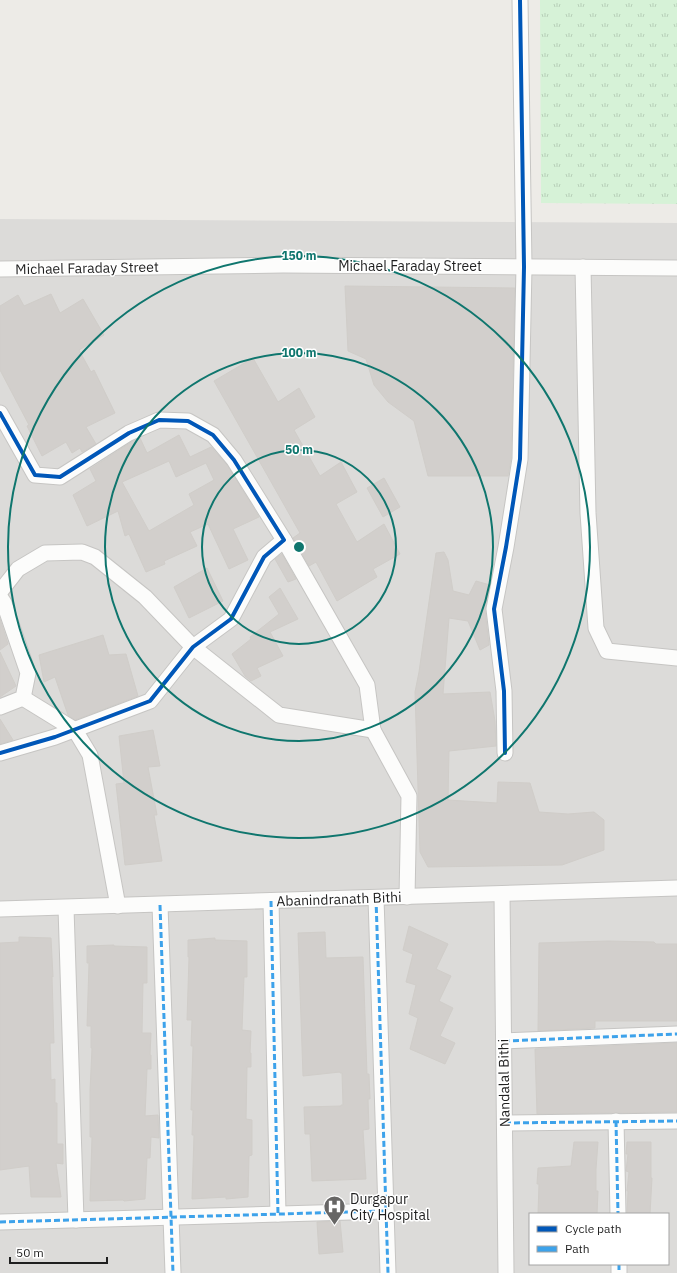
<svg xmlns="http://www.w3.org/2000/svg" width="677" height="1273" font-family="'IBM Plex Sans',sans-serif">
	<defs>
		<pattern id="park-tufts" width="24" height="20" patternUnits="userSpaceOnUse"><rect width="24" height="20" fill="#d6f2d7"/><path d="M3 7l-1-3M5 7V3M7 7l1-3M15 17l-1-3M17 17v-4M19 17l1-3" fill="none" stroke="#b7cfb8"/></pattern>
	</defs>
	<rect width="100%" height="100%" fill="#edebe7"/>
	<!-- residential -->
	<path fill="#dcdbd9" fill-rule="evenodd" d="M0,219l677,4v1050h-677zM530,1214h138v50h-138z"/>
	<!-- park -->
	<polygon fill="url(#park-tufts)" points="540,0 677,0 677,204 541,203"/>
	<!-- building -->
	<g fill="#d2cfcc" stroke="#d0cdc9" fill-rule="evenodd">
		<polygon points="345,286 515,288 511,458 508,476 428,476 414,421 388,402 374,385 366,359 348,351"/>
		<polygon points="51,294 60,313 83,299 104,335 79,350 91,372 94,370 115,413 86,427 96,444 82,452 80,448 72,453 66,442 42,456 27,426 29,425 0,370 0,306 18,295 24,306"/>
		<polygon points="253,358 278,402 299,388 315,417 294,430 320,476 341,462 357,492 336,504 357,542 384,524 400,554 373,569 377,577 337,601 316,562 309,566 293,538 300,533 214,381"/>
		<path d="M179,435l11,22 21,-10 16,18 32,52 -26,12 15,31 -19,9 -21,-45 -18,8 7,14 -33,15 1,3 -19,8 -17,-38 -4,2 -7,-25 -31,15 -14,-31 23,-14 -6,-12 43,-28 7,-3 7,15zM169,461l7,16 30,-14 8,17 -25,14 5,11 -45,26 -27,-49z"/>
		<polygon points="384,478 400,507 383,517 367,488"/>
		<polygon points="444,552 448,560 453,591 469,595 476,581 490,585 485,610 489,645 480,650 468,621 449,618 443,694 490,692 495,721 496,746 449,751 448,800 497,803 498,782 530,783 539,812 568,814 594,812 604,820 604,850 562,865 428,867 420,852 415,692 419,672 436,553"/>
		<polygon points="282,554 296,579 288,582 275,559"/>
		<polygon points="207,568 223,601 189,618 174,587"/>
		<polygon points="280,588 298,619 270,632 283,656 257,668 261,676 251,681 245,676 232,654 251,639 250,637 279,614 269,597"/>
		<polygon points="0,619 8,644 0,650"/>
		<polygon points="103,635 109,655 126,654 138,696 75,720 68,715 55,677 44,682 39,655"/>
		<polygon points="0,652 16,686 0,697"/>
		<polygon points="0,719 13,740 0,744"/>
		<polygon points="153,730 160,766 148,767 157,815 154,815 162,861 125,865 116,784 124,783 119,736"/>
		<polygon points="409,926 448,944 436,969 451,976 439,1001 453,1008 440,1036 455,1043 445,1064 410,1049 418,1018 409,1014 416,985 406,982 413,954 403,950"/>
		<polygon points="325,932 326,958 363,957 367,1074 369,1074 370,1099 368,1099 369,1129 363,1130 366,1179 312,1181 310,1134 305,1134 304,1107 341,1106 341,1105 343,1105 342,1073 340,1073 340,1072 303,1076 298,933"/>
		<polygon points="19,937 51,938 53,977 52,976 54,1043 50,1043 51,1080 55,1079 55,1103 57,1103 57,1144 63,1144 63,1164 56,1163 61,1197 31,1197 29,1166 0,1170 0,943 19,942"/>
		<polygon points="215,938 215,940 247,941 247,977 244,977 242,1030 251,1031 250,1053 251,1053 251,1067 247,1067 246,1119 252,1120 252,1155 249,1156 248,1197 226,1199 226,1197 192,1199 194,1135 192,1135 193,1110 191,1110 193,1046 191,1046 192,1020 187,1020 189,957 188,957 188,940"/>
		<polygon points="608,941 654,942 656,944 677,944 677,1021 595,1021 595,1028 538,1031 539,943"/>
		<polygon points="114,945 114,946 147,947 147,983 143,983 142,1033 151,1033 150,1055 151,1055 151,1069 147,1069 145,1116 158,1115 159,1138 151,1137 150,1158 147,1158 145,1199 124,1201 123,1200 90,1201 92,1137 90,1137 90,1091 92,1048 91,1048 91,1026 87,1026 89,963 87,963 87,946"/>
		<polygon points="677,1043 677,1112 537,1114 535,1049"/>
		<polygon points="574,1142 598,1142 596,1169 596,1191 598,1191 597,1214 538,1214 539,1184 537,1184 538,1168 571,1166"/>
		<polygon points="627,1142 651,1142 651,1178 652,1178 650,1214 627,1214 628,1191 627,1191 629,1172 626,1171 628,1154 626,1154"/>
		<polygon points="340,1221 343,1252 319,1254 317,1222"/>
	</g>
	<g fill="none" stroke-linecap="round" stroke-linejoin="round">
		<defs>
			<g id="minor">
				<polyline points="583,267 588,513 596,628 607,651 677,658"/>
				<polyline points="0,269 283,265 677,268"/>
				<polyline points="0,413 35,475 60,477 129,433 159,420 188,421 213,435 234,460 284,540 264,557 231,619 193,647 150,701 55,737 0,753"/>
				<polyline points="284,540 367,685 373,730 409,796 407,897"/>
				<polyline points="0,592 18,569 45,553 82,552 95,557 145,597 193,647 279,715 373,730"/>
				<polyline points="0,597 4,603 28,673 23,698 0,707"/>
				<polyline points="23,698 75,730 90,755 118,906"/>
				<polyline points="505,753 504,691 494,609 506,547 520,459 524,267 520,0"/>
				<polyline points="502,894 506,1273"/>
				<polyline points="376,898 388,1273"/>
				<polyline points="271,901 278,1214"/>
				<polyline points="160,905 173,1273"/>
				<polyline points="66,908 76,1220"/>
				<polyline points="0,909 677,888"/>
				<polyline points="504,1041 677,1034"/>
				<polyline points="616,1121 618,1214"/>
				<polyline points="505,1123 677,1121"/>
				<polyline points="0,1222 386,1211"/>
				<polyline points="619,1264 619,1273"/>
			</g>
		</defs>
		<!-- minor casing -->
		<use href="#minor" stroke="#c6c5c3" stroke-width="17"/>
		<!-- minor -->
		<use href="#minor" stroke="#fcfcfb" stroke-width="15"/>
		<!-- quiet -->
		<g stroke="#3da2ea" stroke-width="3" stroke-dasharray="6 3" stroke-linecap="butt">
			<polyline points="376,898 388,1273"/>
			<polyline points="271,901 278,1214"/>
			<polyline points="160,905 173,1273"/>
			<polyline points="504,1041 677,1034"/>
			<polyline points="616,1121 618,1214"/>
			<polyline points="505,1123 677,1121"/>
			<polyline points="0,1222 386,1211"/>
			<polyline points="619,1264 619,1273"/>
		</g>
		<defs>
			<g id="cycleway">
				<polyline points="0,413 35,475 60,477 129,433 159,420 188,421 213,435 234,460 284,540 264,557 231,619 193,647 150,701 55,737 0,753"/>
				<polyline points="505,753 504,691 494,609 506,547 520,459 524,267 520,0"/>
			</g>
		</defs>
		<!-- cycleway casing -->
		<use href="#cycleway" stroke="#fff" stroke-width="6"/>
		<!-- cycleway -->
		<use href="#cycleway" stroke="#0057b8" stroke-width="4"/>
	</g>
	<!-- distance rings -->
	<g fill="none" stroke="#0f766e" stroke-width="2">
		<circle cx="299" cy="547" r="97"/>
		<circle cx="299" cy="547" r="194"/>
		<circle cx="299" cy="547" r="291"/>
	</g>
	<!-- icons -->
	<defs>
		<symbol id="hospital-pin" viewBox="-11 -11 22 30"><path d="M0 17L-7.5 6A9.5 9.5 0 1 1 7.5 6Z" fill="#676665" stroke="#fff"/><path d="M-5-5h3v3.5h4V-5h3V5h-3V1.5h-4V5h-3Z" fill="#fff"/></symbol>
	</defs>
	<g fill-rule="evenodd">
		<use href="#hospital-pin" x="322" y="1194" width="25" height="34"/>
	</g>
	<g text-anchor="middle" stroke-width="3" stroke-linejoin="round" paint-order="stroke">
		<!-- street labels -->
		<g font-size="14" fill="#1f1f1f" stroke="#fff">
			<text x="410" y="271">Michael Faraday Street</text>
			<text transform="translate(87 268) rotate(-1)" y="5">Michael Faraday Street</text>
			<text transform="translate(339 899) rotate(-2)" y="5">Abanindranath Bithi</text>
			<text transform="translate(504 1083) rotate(-91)" y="5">Nandalal Bithi</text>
		</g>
		<!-- poi labels -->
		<g font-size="14" fill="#1f1f1f" stroke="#fff" text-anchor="start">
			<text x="350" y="1204">Durgapur<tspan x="350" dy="16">City Hospital</tspan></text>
		</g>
	</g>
	<circle cx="299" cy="547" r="6" fill="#0f766e" stroke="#fff" stroke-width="2"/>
	<g font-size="12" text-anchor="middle" font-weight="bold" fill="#0f766e" stroke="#fff" stroke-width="3" stroke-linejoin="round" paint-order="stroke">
		<text x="299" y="260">150 m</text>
		<text x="299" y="357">100 m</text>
		<text x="299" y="454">50 m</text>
	</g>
	<!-- legend -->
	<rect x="529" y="1213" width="140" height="52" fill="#ffffff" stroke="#a5a5a5"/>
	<rect x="537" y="1226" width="20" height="6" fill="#0057b8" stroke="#a5a5a5"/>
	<text x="565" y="1233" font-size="12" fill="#1f1f1f">Cycle path</text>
	<rect x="537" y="1246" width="20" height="6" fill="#3da2ea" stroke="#a5a5a5"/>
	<text x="565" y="1253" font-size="12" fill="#1f1f1f">Path</text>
	<!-- scale -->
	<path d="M10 1257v6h97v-6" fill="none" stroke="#1f1f1f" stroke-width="2"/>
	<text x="16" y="1257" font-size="12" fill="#1f1f1f" stroke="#ffffff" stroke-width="3" paint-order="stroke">50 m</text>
</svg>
